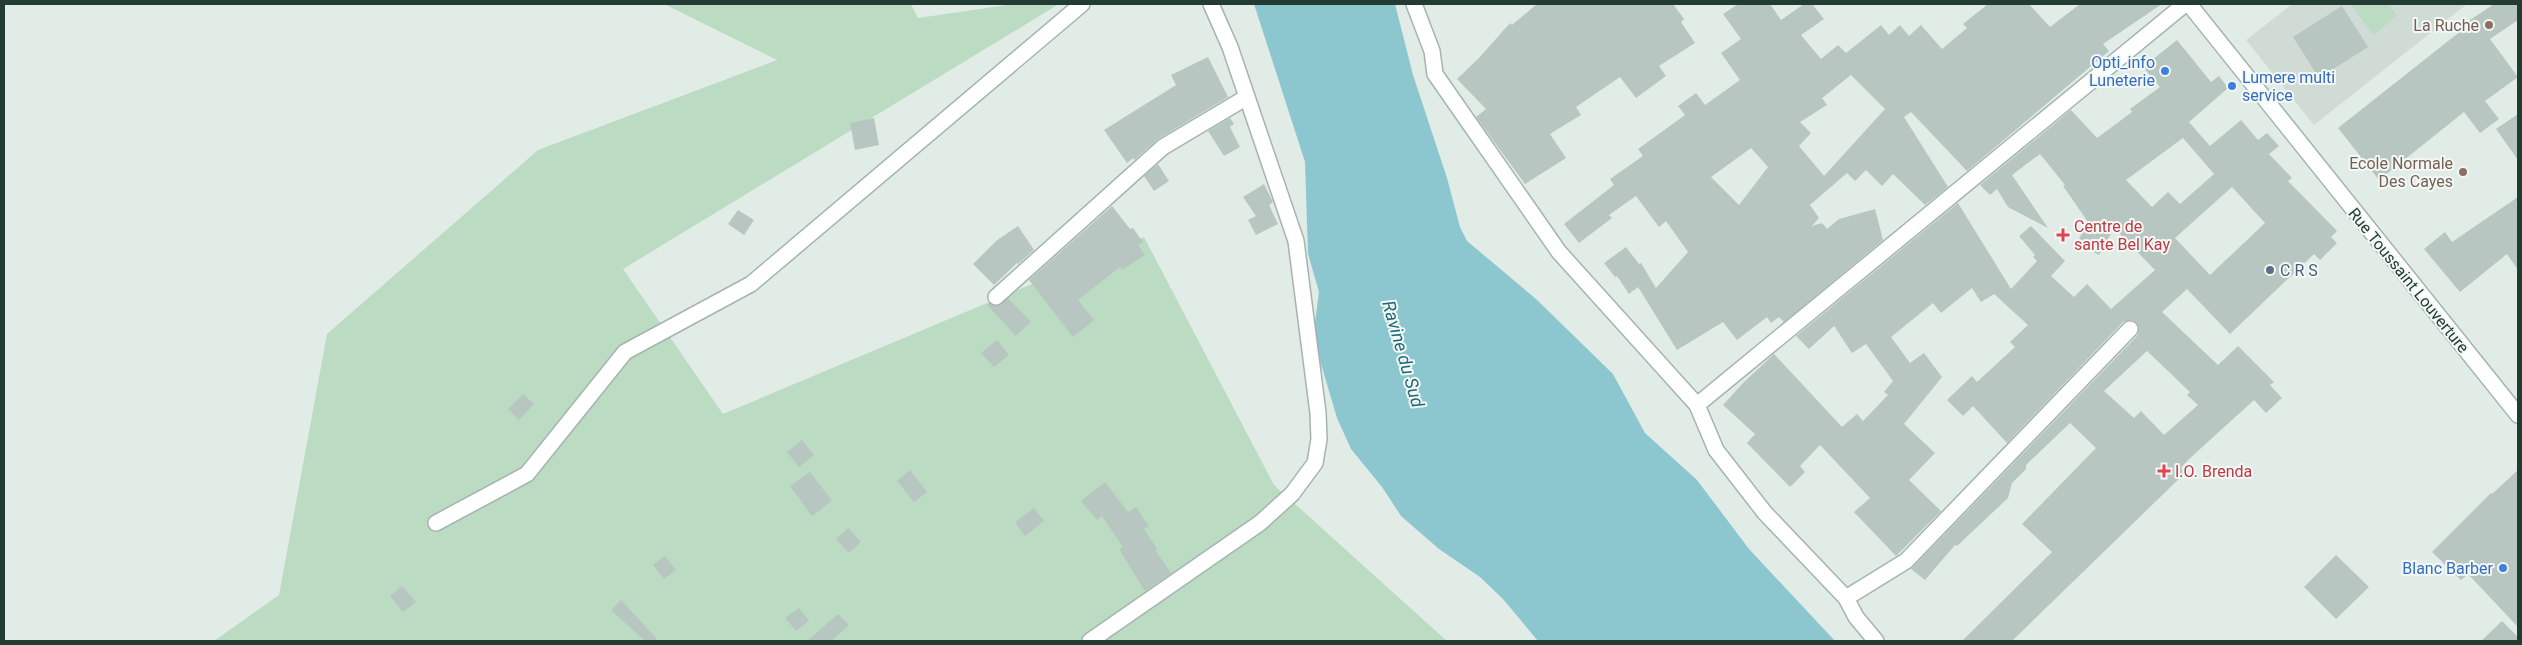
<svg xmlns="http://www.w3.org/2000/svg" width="2522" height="645" font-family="Roboto,sans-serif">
	<rect width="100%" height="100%" fill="#e2ece7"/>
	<!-- built -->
	<polygon fill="#d0dbd6" points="2292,4 2467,4 2314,125 2246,40"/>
	<!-- green -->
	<g fill="#bbdcc3">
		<polygon points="664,4 911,4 918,18 1014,4 1059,4 623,269 723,414 1144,237 1274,485 1447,641 214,641 279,595 327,334 538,150 777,60"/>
		<polygon points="2351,4 2389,4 2397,16 2373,35"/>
	</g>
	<!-- water -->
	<polygon fill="#8cc6cf" points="1254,4 1395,4 1413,75 1447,178 1460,227 1467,241 1536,299 1613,374 1645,433 1697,480 1749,549 1835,641 1538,641 1503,599 1480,577 1439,549 1401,516 1382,487 1351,449 1337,418 1313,337 1319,292 1308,254 1305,162"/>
	<!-- building -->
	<g fill="#b7c6c0" fill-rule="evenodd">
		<polygon points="1537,4 1673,4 1684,19 1681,22 1695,43 1659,66 1666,76 1636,98 1620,77 1576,107 1581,115 1550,134 1566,158 1525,184 1476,117 1486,109 1457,79 1479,58 1510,23 1512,25"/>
		<path d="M1738,4h32l11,16 23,-16h8l12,15 -23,16 20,24 17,-14 8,8 35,-28 8,10 11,-10 9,11 12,-11 21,24 25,-21 -4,-4 25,-20h41l21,23 30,-23h82l-59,40 6,7 -142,120 -56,-59 -7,5 44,70 -23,18 -32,-31 -11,12 -16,-16 -11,11 -8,-8 -37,32 9,13 -7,8 10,-3 5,6 12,-10 36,-10 8,31 -99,82 -5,-5 -8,6 -4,-6 -30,23 -14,-18 -46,28 -39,-63 -9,7 -12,-18 -2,1 -11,-14 22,-16 13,17 2,-1 15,25 32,-36 -22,-31 -7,6 -23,-31 -27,19 3,3 -33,25 -15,-19 50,-39 -4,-6 33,-23 -5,-7 47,-34 -7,-9 18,-13 9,12 35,-25 -19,-27 20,-14 -18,-25zM1851,75l34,34 -61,67 -25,-30 12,-13 -11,-11 27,-17 -5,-7zM1751,148l17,19 -29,38 -28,-28z"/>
		<polygon points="2494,4 2518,4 2518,20 2490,39 2518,77 2485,101 2499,119 2480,133 2464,112 2379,180 2338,128 2466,27 2464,24"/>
		<polygon points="2342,6 2368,47 2319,78 2293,37"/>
		<path d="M2177,40l34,42 8,-6 9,12 -39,34 21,24 31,-26 17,20 9,-7 12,13 -10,8 23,24 -4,3 49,50 -6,6 6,6 -17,17 -6,-6 -84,80 -43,-45 -25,23 56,53 20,-19 36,36 -4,3 12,13 -16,15 -12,-13 -66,60 -7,8 4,5 -173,168h-50l90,-89 -30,-28 74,-76 -26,-25 -44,42v4l-14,14 -4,15 -51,48 -2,-1 -30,35 -14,-11 226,-233 2,-5 -2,-8 -5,-3 -9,2 -116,121 -34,-37 -10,10 -16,-16 25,-24 5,6 38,-35 -5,-5 18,-17 -34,-31 -13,8 -9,-14 -31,25 -8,-10 -42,34 19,26 14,-10 18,24 -38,47 31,29 -26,27 32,31 -45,45 -42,-44 16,-14 -50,-53 -20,21 5,6 -15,15 -43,-44 8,-9 -32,-29 20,-22 31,-29 68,73 15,-13 6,7 25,-26 -4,-3 9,-11 -27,-37 -14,9 -18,-27 -25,23 -13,-13 162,-133 53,86 26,-28 -4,-4 2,-2 -16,-19 12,-10 34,35 -14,15 23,21 13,-13 24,25 44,-39 -41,-42 -15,27 -22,-12 11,-21 -25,-36 2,-1 -25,-31 -28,21 36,53 -40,-21 -11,-18 -7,6 -10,-10 91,-75 26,28 35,-26 -2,-3 30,-22 -17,-20zM2183,138l31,36 -34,30 -12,-12 -16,15 -26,-27zM2232,187l33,36 -55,52 -35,-37zM2147,351l43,41 -3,3 11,10 -34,30 -23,-24 -7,7 -30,-27z"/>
		<polygon points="1208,57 1228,97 1158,139 1134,160 1133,158 1127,163 1104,130 1176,85 1171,75"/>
		<polygon points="2518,114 2518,160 2496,129"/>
		<polygon points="874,118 879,145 855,150 850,123"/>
		<polygon points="1230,118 1234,124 1230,127 1240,147 1224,156 1208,131"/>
		<polygon points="1158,164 1169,181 1154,191 1144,176"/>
		<polygon points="1264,184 1273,202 1269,205 1278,224 1256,235 1248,220 1256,216 1243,197"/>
		<polygon points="2518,197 2518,270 2507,254 2460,292 2424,249 2445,232 2452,242"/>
		<polygon points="1112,206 1130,229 1133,228 1143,242 1138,245 1145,255 1122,270 1120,267 1078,300 1094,320 1073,337 1029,280"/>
		<polygon points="738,210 754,220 744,235 728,224"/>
		<polygon points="1018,226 1034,250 1018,264 1017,263 994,285 973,264 996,241"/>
		<polygon points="1008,298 1031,322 1016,336 987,305 989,303 998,306"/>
		<polygon points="997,340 1009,355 994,367 981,353"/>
		<polygon points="523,394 534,404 519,420 508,409"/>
		<polygon points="802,440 814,455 799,467 787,452"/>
		<polygon points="910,470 927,492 914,502 897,481"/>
		<polygon points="2518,470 2518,627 2468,574 2461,580 2432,552 2491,493 2492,494"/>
		<polygon points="810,472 832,501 812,516 790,486"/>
		<polygon points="1105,482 1128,512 1136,507 1149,526 1144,529 1157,549 1155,550 1171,573 1145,591 1119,549 1123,547 1102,516 1097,520 1081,501"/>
		<polygon points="1034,508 1044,521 1025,536 1015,522"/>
		<polygon points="848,528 861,542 849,553 836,539"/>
		<polygon points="2336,555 2369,587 2336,619 2304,587"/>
		<polygon points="665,556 676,570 664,579 653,565"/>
		<polygon points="402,586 416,602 403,612 390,596"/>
		<polygon points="621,600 657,639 655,641 645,641 611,610"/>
		<polygon points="799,608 809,621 796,631 785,618"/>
		<polygon points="838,614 849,625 831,641 807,641"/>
		<polygon points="2502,621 2518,637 2518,641 2481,641"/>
	</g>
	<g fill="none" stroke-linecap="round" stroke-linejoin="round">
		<defs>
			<g id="minor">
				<polyline points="1414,4 1432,51 1435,74 1559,252 1697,405 1716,450 1765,513 1846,598 1856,617 1876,641"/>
				<polyline points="2189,4 2518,415"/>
				<polyline points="996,297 1163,147 1247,97"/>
				<polyline points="1697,405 2185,4"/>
				<polyline points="436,523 527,474 625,352 751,284 1082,4"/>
				<polyline points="1846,598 1906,561 2130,329"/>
				<polyline points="1090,641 1260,523 1292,494 1315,463 1319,439 1318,413 1296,241 1230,47 1211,4"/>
			</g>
		</defs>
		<!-- minor casing -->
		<use href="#minor" stroke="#a5b4ae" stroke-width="18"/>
		<!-- minor -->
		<use href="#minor" stroke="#fff" stroke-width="15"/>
	</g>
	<!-- markers -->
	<g fill="#8d6e63" stroke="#f2f8f5" stroke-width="2">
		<circle cx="2489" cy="25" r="5"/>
		<circle cx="2463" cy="172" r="5"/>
	</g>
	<g fill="#3f7fe0" stroke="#f2f8f5" stroke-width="2">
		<circle cx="2165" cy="71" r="5"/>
		<circle cx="2232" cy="86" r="5"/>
		<circle cx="2503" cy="568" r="5"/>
	</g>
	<g fill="#e0444e" stroke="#f2f8f5" stroke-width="2">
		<path d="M2060.5 227.5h5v5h5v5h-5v5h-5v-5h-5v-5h5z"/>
		<path d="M2161.5 463.5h5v5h5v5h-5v5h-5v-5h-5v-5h5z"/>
	</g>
	<circle fill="#5c6f8a" stroke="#f2f8f5" stroke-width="2" cx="2270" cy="270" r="5"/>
	<g text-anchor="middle" stroke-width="4" stroke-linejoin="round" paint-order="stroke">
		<!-- education labels -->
		<g font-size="16" fill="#785e54" stroke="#f2f8f5" text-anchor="end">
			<text x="2479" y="31">La Ruche</text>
			<text x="2453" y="169">Ecole Normale<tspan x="2453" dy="18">Des Cayes</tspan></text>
		</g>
		<!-- shop labels -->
		<g font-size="16" fill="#366cbe" stroke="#f2f8f5" text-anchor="end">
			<text x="2155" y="68">Opti_info<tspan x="2155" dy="18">Luneterie</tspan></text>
			<text x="2242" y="83" text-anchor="start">Lumere multi<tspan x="2242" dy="18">service</tspan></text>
			<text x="2493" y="574">Blanc Barber</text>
		</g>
		<!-- health labels -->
		<g font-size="16" fill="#be3a42" stroke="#f2f8f5" text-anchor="start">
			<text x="2074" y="232">Centre de<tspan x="2074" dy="18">sante Bel Kay</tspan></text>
			<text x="2175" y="477">I.O. Brenda</text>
		</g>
		<!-- service labels -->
		<g font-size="16" fill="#4e5e75" stroke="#f2f8f5" text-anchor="start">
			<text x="2280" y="276">C R S</text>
		</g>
		<!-- street labels -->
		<g font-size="16" fill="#223c34" stroke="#f2f8f5">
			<text transform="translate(2409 280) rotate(51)" y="6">Rue Toussaint Louverture</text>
		</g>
		<!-- water labels -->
		<g font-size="18" font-style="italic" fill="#1f6a76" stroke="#f2f8f5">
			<text transform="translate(1403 354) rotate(74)" y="6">Ravine du Sud</text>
		</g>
	</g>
	<!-- border -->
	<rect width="2522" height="645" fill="none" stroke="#223c34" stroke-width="10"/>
</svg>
